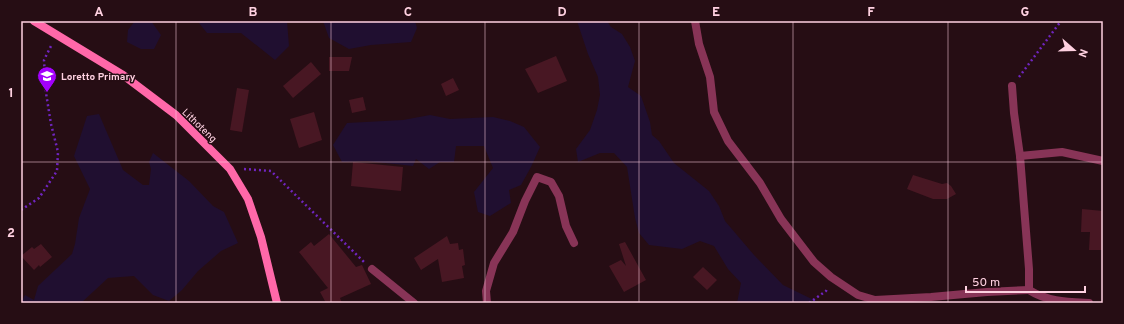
<svg xmlns="http://www.w3.org/2000/svg" width="1124" height="324" font-family="Overpass,sans-serif">
	<rect width="100%" height="100%" fill="#260d14"/>
	<!-- green -->
	<g fill="#200f30">
		<polygon points="135,21 151,21 161,35 154,49 141,49 127,42 128,30"/>
		<polygon points="201,21 287,21 289,46 275,60 241,33 207,33 199,23"/>
		<polygon points="323,21 415,21 417,28 411,42 371,45 349,49 329,38"/>
		<polygon points="577,21 607,21 611,27 622,34 630,47 635,61 628,87 641,96 650,122 652,135 659,141 674,163 709,191 719,206 725,221 754,255 783,285 820,303 737,303 741,283 728,269 714,246 700,241 682,249 649,245 639,233 635,218 627,167 614,153 600,153 578,162 576,149 590,130 597,110 600,95 598,77 588,54"/>
		<polygon points="99,114 123,170 143,185 149,185 151,169 149,162 153,153 189,181 213,206 224,212 238,243 221,251 198,271 182,290 169,301 153,295 134,276 108,278 81,303 21,303 25,295 34,300 38,286 72,254 75,244 79,218 90,189 74,156 87,116"/>
		<polygon points="430,115 450,119 493,117 510,121 524,127 540,147 531,167 521,185 509,190 511,203 490,216 478,212 474,192 493,168 484,146 456,146 454,162 440,162 429,169 416,159 413,166 367,161 342,162 333,145 347,123 403,120"/>
	</g>
	<!-- building -->
	<g fill="#481723">
		<polygon points="556,56 567,81 538,93 525,69"/>
		<polygon points="329,57 352,57 349,71 329,71"/>
		<polygon points="311,62 321,74 293,98 283,86"/>
		<polygon points="453,78 459,90 446,96 441,84"/>
		<polygon points="237,88 249,90 242,132 230,130"/>
		<polygon points="363,97 366,110 352,113 349,100"/>
		<polygon points="314,112 322,140 299,148 290,119"/>
		<polygon points="353,162 403,167 401,191 351,186"/>
		<polygon points="913,175 942,184 947,183 951,186 956,194 947,199 933,199 907,189"/>
		<polygon points="1082,209 1103,211 1102,250 1089,250 1090,232 1081,232"/>
		<polygon points="329,234 356,267 362,265 371,284 340,298 342,303 326,303 320,292 328,288 299,252 311,242 314,246"/>
		<polygon points="447,236 450,244 458,243 459,250 463,249 465,265 462,266 464,278 442,282 438,259 421,270 414,258"/>
		<polygon points="625,242 646,280 624,292 609,266 621,260 626,266 619,244"/>
		<polygon points="41,244 52,257 40,267 39,265 34,270 21,256 32,247 34,249"/>
		<polygon points="703,267 717,280 707,290 693,277"/>
	</g>
	<g fill="none" stroke-linecap="round" stroke-linejoin="round">
		<!-- path -->
		<g stroke="#7025c0" stroke-width="2.5" stroke-dasharray="2 3" stroke-linecap="butt">
			<polyline points="1019,77 1061,21"/>
			<polyline points="244,169 271,171 364,262"/>
			<polyline points="21,210 39,198 57,171 58,152 51,124 46,93 44,60 52,44"/>
			<polyline points="809,303 826,291 827,289"/>
		</g>
		<!-- service -->
		<g stroke="#883457" stroke-width="8">
			<polyline points="372,269 414,303"/>
			<polyline points="487,303 486,291 494,263 513,232 525,201 537,177 551,182 559,196 566,226 574,243"/>
		</g>
		<!-- minor -->
		<g stroke="#883457" stroke-width="8">
			<polyline points="695,21 699,44 710,77 714,112 728,141 760,183 781,219 814,262 831,277 858,295 875,300 931,297 987,292 1029,290"/>
			<path d="M1012,86l2,27 6,43 9,113v21c19,12 39,12 60,13"/>
			<polyline points="1020,156 1062,152 1103,161"/>
		</g>
		<!-- secondary -->
		<polyline stroke="#ff68a9" stroke-width="8" points="34,21 123,75 176,115 230,169 248,199 261,237 277,303"/>
	</g>
	<!-- grid -->
	<path fill="none" stroke="#ffd1e1" stroke-width="1" stroke-opacity="0.55" d="M176,21v282M331,21v282M485,21v282M639,21v282M793,21v282M948,21v282M21,162h1082"/>
	<!-- icons -->
	<defs>
		<symbol id="school-pin" viewBox="-11 -11 22 30"><path d="M0 17L-7.5 6A9.5 9.5 0 1 1 7.5 6Z" fill="#a300fc" stroke="#260d14"/><path d="M0-5L7-2L0 1L-7-2ZM-4 1L0 2.5L4 1V4Q0 6-4 4Z" fill="#fff"/></symbol>
	</defs>
	<g fill-rule="evenodd">
		<use href="#school-pin" x="36" y="65" width="22" height="30"/>
	</g>
	<g text-anchor="middle" stroke-width="3" stroke-linejoin="round" paint-order="stroke">
		<!-- poi labels -->
		<g font-size="10" font-weight="bold" fill="#ffd1e1" stroke="#260d14" text-anchor="start">
			<text x="61" y="80">Loretto Primary</text>
		</g>
		<!-- street labels -->
		<g font-size="10" fill="#ffd1e1" stroke="#260d14">
			<text transform="translate(200 125) rotate(44)" y="4">Lithoteng</text>
		</g>
	</g>
	<!-- border -->
	<rect width="1124" height="324" fill="none" stroke="#260d14" stroke-width="44"/>
	<!-- north arrow -->
	<g transform="translate(1074 50) rotate(110)" stroke="#260d14" stroke-width="3" paint-order="stroke">
	<path d="M0-3L7 15L0 10L-7 15Z" fill="#ffd1e1"/>
	<text y="-6" font-size="11" font-weight="bold" text-anchor="middle" fill="#ffd1e1">N</text>
	</g>
	<!-- scale -->
	<path d="M966 286v6h119v-6" fill="none" stroke="#ffd1e1" stroke-width="2"/>
	<text x="972" y="286" font-size="12" fill="#ffd1e1" stroke="#260d14" stroke-width="3" paint-order="stroke">50 m</text>
	<rect x="22" y="22" width="1080" height="280" fill="none" stroke="#ffd1e1" stroke-width="1.5"/>
	<g font-size="13" text-anchor="middle" font-weight="bold" fill="#ffd1e1">
		<text x="99" y="16">A</text>
		<text x="253" y="16">B</text>
		<text x="408" y="16">C</text>
		<text x="562" y="16">D</text>
		<text x="716" y="16">E</text>
		<text x="871" y="16">F</text>
		<text x="1025" y="16">G</text>
		<text x="11" y="97">1</text>
		<text x="11" y="237">2</text>
	</g>
</svg>
